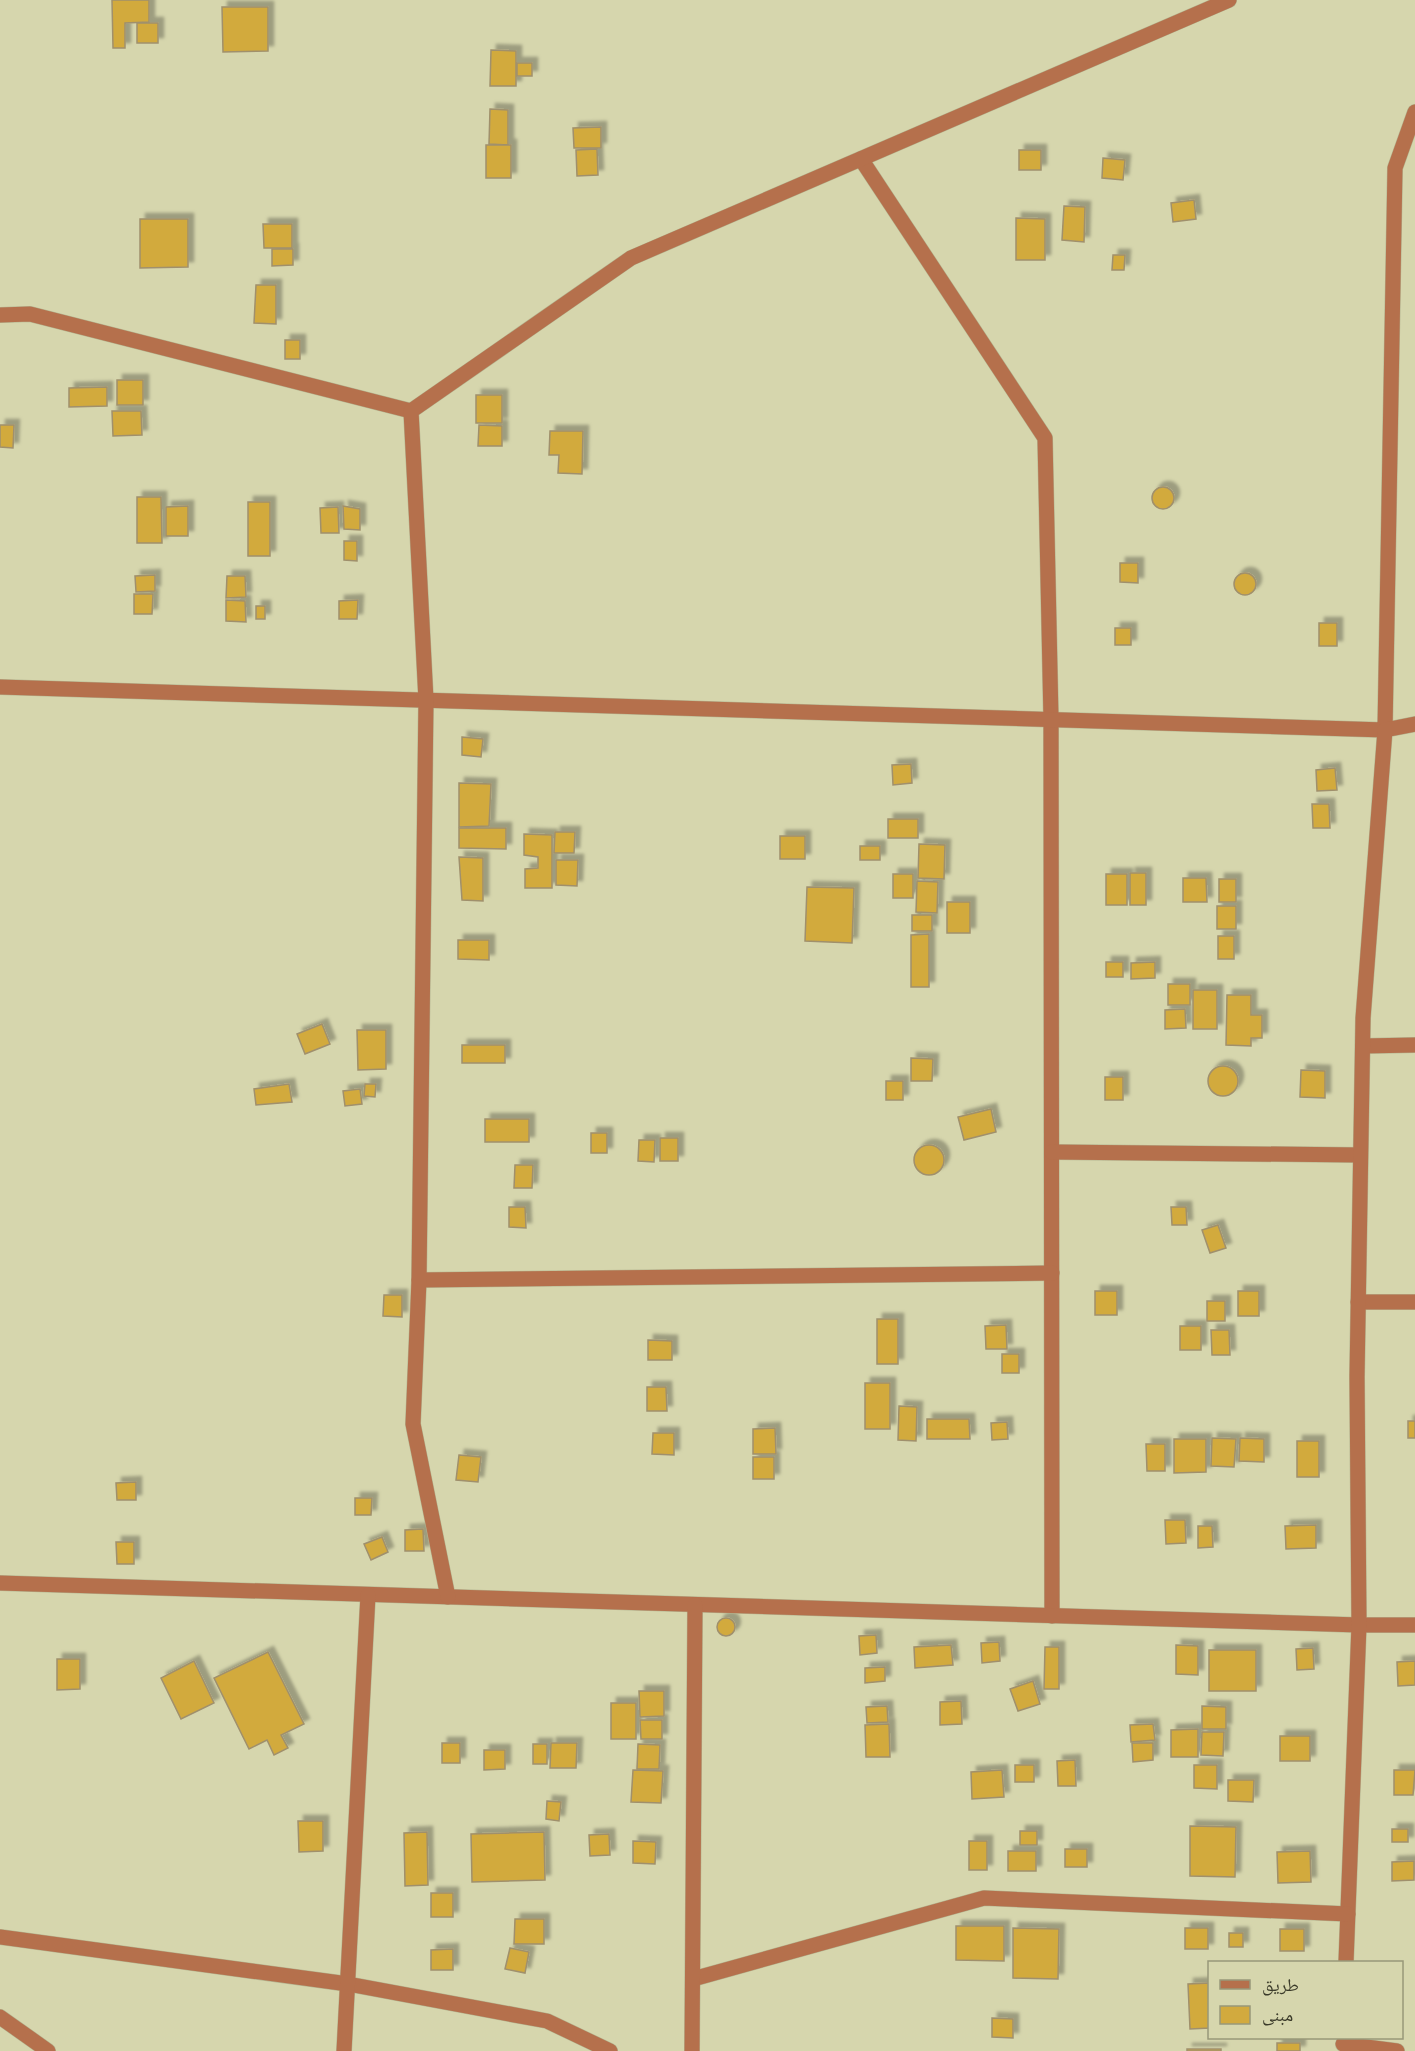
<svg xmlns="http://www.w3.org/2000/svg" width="1415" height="2051" font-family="Commissioner,'Noto Naskh Arabic',sans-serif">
	<defs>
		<filter id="shadow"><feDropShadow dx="5.5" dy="-5.5" stdDeviation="1.5" flood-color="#0004"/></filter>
	</defs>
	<rect width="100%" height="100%" fill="#d6d6ad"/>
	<!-- building -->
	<g fill="#d2aa3e" stroke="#a0906c" stroke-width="1.5" filter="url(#shadow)">
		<polygon points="112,0 149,0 149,22 125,23 125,48 113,48"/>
		<polygon points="222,7 268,7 268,51 223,52"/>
		<rect x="137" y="23" width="21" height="20"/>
		<polygon points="491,50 516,51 516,86 490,86"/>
		<rect x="517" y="63" width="15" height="13"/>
		<polygon points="490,109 508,110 508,145 489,144"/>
		<polygon points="601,127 601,148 574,148 573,128"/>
		<rect x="486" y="145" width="25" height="33"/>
		<polygon points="597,149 598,175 577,176 576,150"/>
		<rect x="1019" y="150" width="22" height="20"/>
		<polygon points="1103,158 1125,160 1123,180 1102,178"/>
		<polygon points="1194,200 1196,219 1173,222 1171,203"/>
		<polygon points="1064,206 1085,207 1084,242 1062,240"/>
		<polygon points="1016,218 1045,219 1045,260 1016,260"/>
		<polygon points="140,219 188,219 188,267 140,268"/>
		<polygon points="263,224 292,224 292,248 264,248"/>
		<polygon points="272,249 293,249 293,265 272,266"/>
		<polygon points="1113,255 1125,255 1124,270 1112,270"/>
		<polygon points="256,285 276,285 276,324 254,323"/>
		<rect x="285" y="340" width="15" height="19"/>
		<rect x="117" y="380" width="26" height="25"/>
		<polygon points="107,387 107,406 69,407 69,388"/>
		<rect x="476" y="395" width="26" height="28"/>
		<polygon points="112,411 141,411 142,435 113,436"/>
		<polygon points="0,425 14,425 13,448 0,447"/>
		<polygon points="479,425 502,426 502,446 478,446"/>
		<polygon points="550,431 583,431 582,474 558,473 559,455 549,455"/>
		<circle cx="1163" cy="498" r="11"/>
		<polygon points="137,497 161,497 162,543 137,543"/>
		<rect x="248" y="502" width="22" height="54"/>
		<polygon points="188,506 188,536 166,536 166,507"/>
		<polygon points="343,506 360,509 360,530 344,529"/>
		<polygon points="338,507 339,533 321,533 320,508"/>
		<polygon points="344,541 357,541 357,561 344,560"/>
		<polygon points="1120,563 1138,563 1138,583 1120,582"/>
		<circle cx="1245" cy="584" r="11"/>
		<polygon points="155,575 155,591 136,592 135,576"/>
		<polygon points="227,576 245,576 246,597 226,598"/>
		<polygon points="134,594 153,594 152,614 134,614"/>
		<polygon points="226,600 245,601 246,622 226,621"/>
		<polygon points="358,600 357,619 339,619 339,601"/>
		<rect x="256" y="606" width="9" height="13"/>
		<rect x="1319" y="623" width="18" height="23"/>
		<rect x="1115" y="628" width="16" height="17"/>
		<polygon points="462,737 483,739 481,757 462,755"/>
		<polygon points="911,764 912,783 893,785 892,765"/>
		<polygon points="1335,768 1337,790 1317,791 1316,770"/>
		<polygon points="459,783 491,784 489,826 459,827"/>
		<polygon points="1312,804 1329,804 1330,828 1313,828"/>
		<rect x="888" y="819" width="30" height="19"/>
		<polygon points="459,828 506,828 506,849 459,848"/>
		<polygon points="555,832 575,832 574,853 554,853"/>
		<polygon points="524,834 552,835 552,888 525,888 525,869 538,868 538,857 524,855"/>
		<rect x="780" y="836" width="25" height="23"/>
		<polygon points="919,844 945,845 944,879 918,878"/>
		<rect x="860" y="846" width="20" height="14"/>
		<polygon points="459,857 483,858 483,901 462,900"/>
		<polygon points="556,860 578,860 577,886 556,885"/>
		<rect x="1130" y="873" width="16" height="32"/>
		<rect x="893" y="874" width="20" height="24"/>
		<rect x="1106" y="874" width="21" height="31"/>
		<polygon points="1183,878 1206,878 1207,902 1183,902"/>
		<rect x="1219" y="879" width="17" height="23"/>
		<polygon points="917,881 938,882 937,913 916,912"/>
		<polygon points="807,887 854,888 852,943 805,941"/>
		<rect x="947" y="902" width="23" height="31"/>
		<rect x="1217" y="906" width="19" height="23"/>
		<rect x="912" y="915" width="20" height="16"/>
		<polygon points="929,934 929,987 911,987 911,935"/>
		<rect x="1218" y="936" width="16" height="23"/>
		<polygon points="458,940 489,940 489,960 458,959"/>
		<rect x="1106" y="962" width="17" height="15"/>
		<polygon points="1155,962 1155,978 1131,979 1131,963"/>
		<rect x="1168" y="984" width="22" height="21"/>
		<rect x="1193" y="990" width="24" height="39"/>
		<polygon points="1227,995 1251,995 1251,1015 1262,1015 1262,1038 1251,1038 1251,1046 1226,1045"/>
		<polygon points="1185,1009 1186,1028 1165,1029 1165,1010"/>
		<polygon points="322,1024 330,1044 305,1054 297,1034"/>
		<polygon points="357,1030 386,1030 386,1069 358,1070"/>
		<rect x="462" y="1045" width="43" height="18"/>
		<polygon points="911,1058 933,1059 932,1081 911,1081"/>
		<circle cx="1223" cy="1081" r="15"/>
		<polygon points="1301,1070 1325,1071 1325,1098 1300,1097"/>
		<rect x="1105" y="1077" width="18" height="23"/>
		<rect x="886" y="1081" width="17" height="19"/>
		<polygon points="289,1084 292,1102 256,1105 254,1089"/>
		<polygon points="365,1084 376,1084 375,1097 364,1096"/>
		<polygon points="360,1089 362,1104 345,1106 343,1091"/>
		<polygon points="991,1109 996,1132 964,1140 958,1117"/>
		<rect x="485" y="1119" width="44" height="23"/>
		<rect x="591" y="1133" width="16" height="20"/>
		<rect x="660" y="1138" width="18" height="23"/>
		<polygon points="639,1140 655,1140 654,1162 638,1161"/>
		<circle cx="929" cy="1160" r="15"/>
		<polygon points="515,1165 533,1165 532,1188 514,1188"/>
		<polygon points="509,1207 525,1207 526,1228 509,1227"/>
		<polygon points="1171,1207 1186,1207 1187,1225 1172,1225"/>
		<polygon points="1218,1225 1226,1248 1210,1253 1202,1230"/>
		<rect x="1095" y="1291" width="22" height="24"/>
		<rect x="1238" y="1291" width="21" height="25"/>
		<polygon points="384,1295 402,1295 402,1317 383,1316"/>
		<rect x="1207" y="1301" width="18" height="20"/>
		<rect x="877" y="1319" width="21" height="45"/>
		<polygon points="1006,1325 1007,1349 986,1349 985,1326"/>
		<rect x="1180" y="1326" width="21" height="24"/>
		<polygon points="1211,1330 1229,1330 1230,1355 1212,1355"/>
		<polygon points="648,1340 672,1341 672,1360 648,1360"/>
		<rect x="1002" y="1354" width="17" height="19"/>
		<rect x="865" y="1383" width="25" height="46"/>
		<polygon points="647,1387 666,1387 667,1411 647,1411"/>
		<polygon points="899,1406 917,1407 916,1441 898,1440"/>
		<polygon points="927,1419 969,1419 970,1439 927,1439"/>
		<rect x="1408" y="1421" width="7" height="17"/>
		<polygon points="1007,1422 1008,1439 992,1440 991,1423"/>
		<polygon points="775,1428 776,1454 753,1454 753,1429"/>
		<polygon points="653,1433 674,1433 674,1455 652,1454"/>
		<polygon points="1212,1438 1236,1439 1234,1467 1211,1466"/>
		<polygon points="1240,1438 1264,1439 1264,1462 1239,1461"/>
		<polygon points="1174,1439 1206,1439 1206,1472 1174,1473"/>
		<rect x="1297" y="1441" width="22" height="36"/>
		<polygon points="1146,1444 1165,1444 1165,1471 1147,1471"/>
		<polygon points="459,1455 481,1457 478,1482 456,1480"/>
		<rect x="753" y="1457" width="21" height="22"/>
		<polygon points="136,1482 136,1500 117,1500 116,1483"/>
		<polygon points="355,1498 372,1498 371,1515 355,1515"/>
		<polygon points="1165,1520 1185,1520 1186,1543 1166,1544"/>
		<polygon points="1316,1525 1316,1548 1286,1549 1285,1526"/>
		<polygon points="1198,1526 1212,1526 1213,1547 1198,1548"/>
		<polygon points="423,1529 424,1551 405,1551 405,1530"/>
		<polygon points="382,1537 388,1552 371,1560 364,1544"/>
		<polygon points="116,1542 134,1542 134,1564 117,1564"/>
		<circle cx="726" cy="1627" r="9"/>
		<polygon points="876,1635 877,1653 860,1655 859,1636"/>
		<polygon points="999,1642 1000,1661 982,1663 981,1643"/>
		<polygon points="951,1645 953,1665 915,1668 914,1647"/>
		<polygon points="1176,1645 1198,1646 1198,1675 1176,1674"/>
		<polygon points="1045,1647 1059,1647 1059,1689 1044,1689"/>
		<polygon points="1313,1648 1314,1669 1297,1670 1296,1649"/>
		<rect x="1209" y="1650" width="47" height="41"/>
		<polygon points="268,1652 304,1724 281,1735 288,1748 274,1755 267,1740 249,1749 214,1678"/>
		<polygon points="57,1659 80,1659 80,1689 57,1690"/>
		<polygon points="194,1661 214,1703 181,1719 161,1678"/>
		<polygon points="1415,1661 1415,1685 1398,1686 1397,1662"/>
		<polygon points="885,1667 885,1681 865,1683 865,1668"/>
		<polygon points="1033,1681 1040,1704 1018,1711 1010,1689"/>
		<polygon points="639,1691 664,1691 664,1716 640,1717"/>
		<polygon points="961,1701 962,1724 940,1725 940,1702"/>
		<rect x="611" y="1703" width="25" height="36"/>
		<polygon points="887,1706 888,1722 867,1723 866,1707"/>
		<polygon points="1202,1706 1226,1707 1226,1729 1202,1729"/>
		<polygon points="640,1720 662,1720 662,1739 641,1739"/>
		<polygon points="889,1724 890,1757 866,1757 865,1725"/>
		<polygon points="1153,1724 1155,1740 1131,1742 1130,1725"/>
		<polygon points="1198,1729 1198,1757 1171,1757 1171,1730"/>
		<polygon points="1202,1732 1224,1732 1223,1756 1201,1755"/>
		<rect x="1280" y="1736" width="30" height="25"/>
		<rect x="442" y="1743" width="18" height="20"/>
		<polygon points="551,1743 577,1743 576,1768 550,1768"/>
		<polygon points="1132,1743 1153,1743 1153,1760 1133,1762"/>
		<rect x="533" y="1744" width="14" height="20"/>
		<polygon points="638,1744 660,1745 659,1769 637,1769"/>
		<polygon points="484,1750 505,1750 505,1769 484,1770"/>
		<polygon points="1075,1760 1076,1786 1058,1786 1057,1761"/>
		<rect x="1015" y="1765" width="19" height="17"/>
		<polygon points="1194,1765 1217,1765 1217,1789 1194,1788"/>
		<polygon points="633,1770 663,1771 661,1803 631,1802"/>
		<polygon points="1002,1770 1004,1797 972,1799 971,1772"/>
		<polygon points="1394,1770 1415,1770 1413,1795 1394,1795"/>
		<polygon points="1228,1780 1254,1780 1253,1802 1228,1801"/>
		<polygon points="547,1801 561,1802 559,1821 546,1819"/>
		<polygon points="298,1821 323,1821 323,1851 299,1852"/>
		<polygon points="1190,1826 1236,1827 1235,1877 1190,1876"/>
		<rect x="1392" y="1829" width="16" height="13"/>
		<rect x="1020" y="1831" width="17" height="14"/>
		<polygon points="427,1832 428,1885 405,1886 404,1833"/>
		<polygon points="544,1832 545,1880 472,1882 471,1834"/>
		<polygon points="609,1834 610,1855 590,1856 589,1835"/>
		<polygon points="633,1841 656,1842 655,1864 633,1863"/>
		<rect x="969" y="1841" width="18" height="29"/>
		<rect x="1065" y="1849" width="22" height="18"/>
		<rect x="1008" y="1851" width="28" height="20"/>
		<polygon points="1310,1851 1311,1882 1278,1883 1277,1852"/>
		<polygon points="1414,1861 1414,1880 1392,1881 1392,1862"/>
		<rect x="431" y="1893" width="22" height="24"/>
		<polygon points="515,1919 544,1919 544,1944 514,1944"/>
		<polygon points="956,1926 1004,1926 1004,1961 956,1960"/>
		<polygon points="1013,1928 1059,1929 1058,1979 1013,1978"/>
		<rect x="1185" y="1928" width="23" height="21"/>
		<rect x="1280" y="1929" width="24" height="22"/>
		<rect x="1229" y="1933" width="14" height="14"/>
		<polygon points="510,1948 529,1952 525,1973 505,1969"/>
		<polygon points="453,1949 453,1970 431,1970 431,1950"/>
		<polygon points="1210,1983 1210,2028 1190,2029 1188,1984"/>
		<polygon points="992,2018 1013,2019 1013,2038 992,2037"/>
		<rect x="1277" y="2043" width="23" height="8"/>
		<rect x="1187" y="2049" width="34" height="2"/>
	</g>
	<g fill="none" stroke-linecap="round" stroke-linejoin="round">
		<defs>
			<g id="minor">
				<polyline points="861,159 1045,438 1051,719 1052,1616"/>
				<polyline points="0,315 30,314 411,411"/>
				<polyline points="0,687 1385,730 1395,168 1415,112"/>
				<polyline points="1363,1046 1415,1045"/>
				<polyline points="1052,1152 1360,1155"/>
				<polyline points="419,1280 1052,1273"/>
				<polyline points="1358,1302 1415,1302"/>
				<polyline points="0,1583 1359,1625 1415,1625"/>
				<polyline points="448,1597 413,1424 419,1280 426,700 411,411 631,258 1229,0"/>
				<polyline points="0,1937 348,1984 547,2021 610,2051"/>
				<polyline points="1346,1962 1359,1625 1357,1377 1363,1018 1385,730 1415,724"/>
				<polyline points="693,1979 984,1898 1348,1914"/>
				<polyline points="0,2017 48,2051"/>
				<polyline points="1343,2044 1397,2051"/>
				<polyline points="344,2051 368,1595"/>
				<polyline points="692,2051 695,1605"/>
			</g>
		</defs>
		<!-- minor casing -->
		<use href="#minor" stroke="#b4b490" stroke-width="16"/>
		<!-- minor -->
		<use href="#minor" stroke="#b5704c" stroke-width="15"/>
	</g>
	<!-- legend -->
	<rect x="1208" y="1961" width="195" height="78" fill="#d6d6ad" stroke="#989879" stroke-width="1.5"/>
	<rect x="1220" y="1980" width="30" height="9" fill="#b5704c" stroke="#989879" stroke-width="1.5"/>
	<text x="1262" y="1991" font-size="18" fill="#3b3b2a">طريق</text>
	<rect x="1220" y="2006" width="30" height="18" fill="#d2aa3e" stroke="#989879" stroke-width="1.5"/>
	<text x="1262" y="2021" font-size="18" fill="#3b3b2a">مبنى</text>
</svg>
